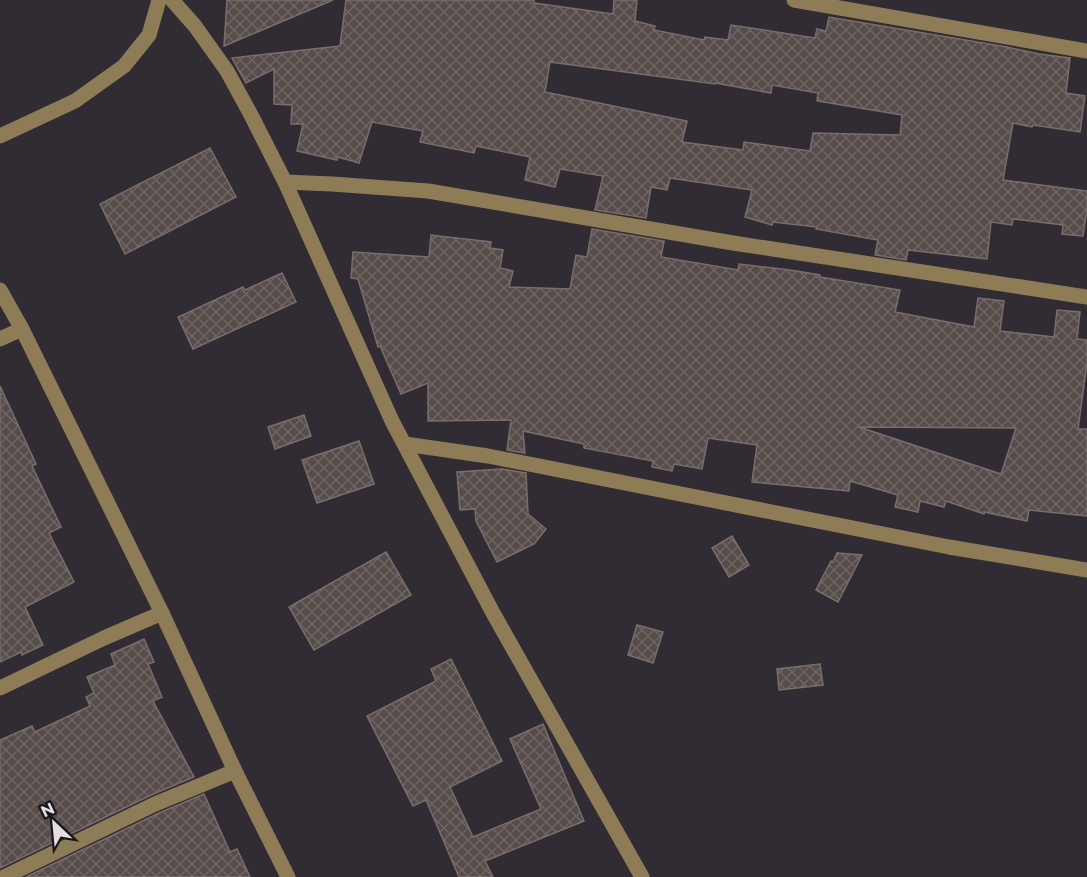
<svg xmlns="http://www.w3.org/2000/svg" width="1087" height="877" font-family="Montserrat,sans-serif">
	<defs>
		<pattern id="building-cross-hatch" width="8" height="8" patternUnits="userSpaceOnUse" patternTransform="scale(1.5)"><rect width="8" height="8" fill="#564c4a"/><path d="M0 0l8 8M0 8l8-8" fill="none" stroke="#6e6564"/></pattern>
	</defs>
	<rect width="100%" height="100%" fill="#312c33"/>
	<!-- building -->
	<g fill="url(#building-cross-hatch)" stroke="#796e6b" stroke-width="1.5" fill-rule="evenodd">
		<polygon points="227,0 333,0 224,46"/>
		<path d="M346,0h188v3l79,11 1,-14h23l-2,21 20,5 -1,4 50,10 1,-3 23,3 3,-15 84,13 2,-9 9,2 3,-14 178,30 32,7 31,4 -4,35 19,3 -5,36 -47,-7 -1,2 -19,-4 -10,57 84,11v19l-4,26 -21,-2 1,-9 -50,-6 -1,6 -21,-3 -4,37 -79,-9 -2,10 -31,-5 3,-15 -62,-11 1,-2 -44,-5 -1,3 -27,-8 7,-27 -82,-12 -3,12 -16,-3 -5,31 -51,-8 8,-34 -43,-7 -5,18 -30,-7 5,-23 -54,-11 -2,7 -54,-11 3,-11 -51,-9 -13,41 -21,-6 -1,3 -40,-9 6,-27h-12l1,-19 -18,-1v-35l-28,14 -14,-25 108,-12zM550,62l165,22v-1l56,10 1,-8 46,8 -1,8 85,14 -2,20 -87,-2 -3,18 -66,-9 -1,8 -61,-8 5,-21 -142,-29z"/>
		<polygon points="210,148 236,197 125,254 100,204"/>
		<path d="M592,229l72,12 -3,16 77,13 1,-6 51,6 30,5v2l80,13 -5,22 79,15 4,-29 26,3 -4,30 54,6 3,-27 23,2 -3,27 10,1v23l-9,66h9v87l-58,-6 -2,11 -43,-9v2l-38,-13 -2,6 -24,-6 -2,11 -23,-5 3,-12 -48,-14 -1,10 -97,-9 5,-37 -49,-7 -6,31 -28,-5 -2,7 -20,-4 1,-6 -69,-13v-4l-61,-13 2,22 -18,-3 4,-30 -83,1v-38l-27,11 -21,-48 -2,1 -20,-68 -7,-1 2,-26 76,5 2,-22 60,7 -1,6 13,2 -3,18 13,3 -4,16 61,2 6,-34 11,2zM859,427l157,1 -15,46z"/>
		<polygon points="282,273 296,302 193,349 178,317 243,287 245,290"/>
		<polygon points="0,386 36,464 32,466 61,527 49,533 74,582 25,607 43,645 22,655 21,652 0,662"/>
		<polygon points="304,415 311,436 275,449 268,427"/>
		<polygon points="359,441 374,484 317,503 302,460"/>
		<polygon points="502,469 526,473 528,514 546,529 534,544 497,562 476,521 475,509 460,510 457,472"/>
		<polygon points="732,536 749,565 729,577 712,548"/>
		<polygon points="386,552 411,595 314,650 289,607"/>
		<polygon points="837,553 862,555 838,602 816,590 831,561 833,562"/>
		<polygon points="637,625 663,632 653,663 628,655"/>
		<polygon points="144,639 154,662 148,664 162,697 153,701 194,777 151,795 0,868 0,740 32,726 35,732 90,706 86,697 94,693 87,677 115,665 111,654"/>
		<polygon points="451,659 502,761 450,787 473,837 541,809 510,739 543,724 584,821 485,861 493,877 459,877 426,800 413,806 367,716 436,681 431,669"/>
		<polygon points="820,664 823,685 779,690 777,669"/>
		<polygon points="204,794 230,852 237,849 250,877 26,877 159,813"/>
	</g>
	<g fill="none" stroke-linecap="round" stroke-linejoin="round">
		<!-- minor -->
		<g stroke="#8e7c57" stroke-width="15">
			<polyline points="172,0 195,26 227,71 251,115 285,182 392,421 493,613 642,877"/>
			<polyline points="794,0 1087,51"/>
			<polyline points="0,136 75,101 124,66 149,35 159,0"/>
			<polyline points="285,182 332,184 428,191 733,243 1087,297"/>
			<polyline points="0,290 22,329 162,613 235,771 288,877"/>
			<polyline points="0,339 22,329"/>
			<polyline points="405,444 488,456 949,547 1087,570"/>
			<polyline points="0,688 104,638 162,613"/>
			<polyline points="4,877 155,804 235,771"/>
		</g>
	</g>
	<!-- north arrow -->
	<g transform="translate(54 823) rotate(334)" stroke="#181619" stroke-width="4.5" paint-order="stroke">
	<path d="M0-4.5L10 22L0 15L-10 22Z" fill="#e2dee3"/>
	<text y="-9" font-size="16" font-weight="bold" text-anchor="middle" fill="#e2dee3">N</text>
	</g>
</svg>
